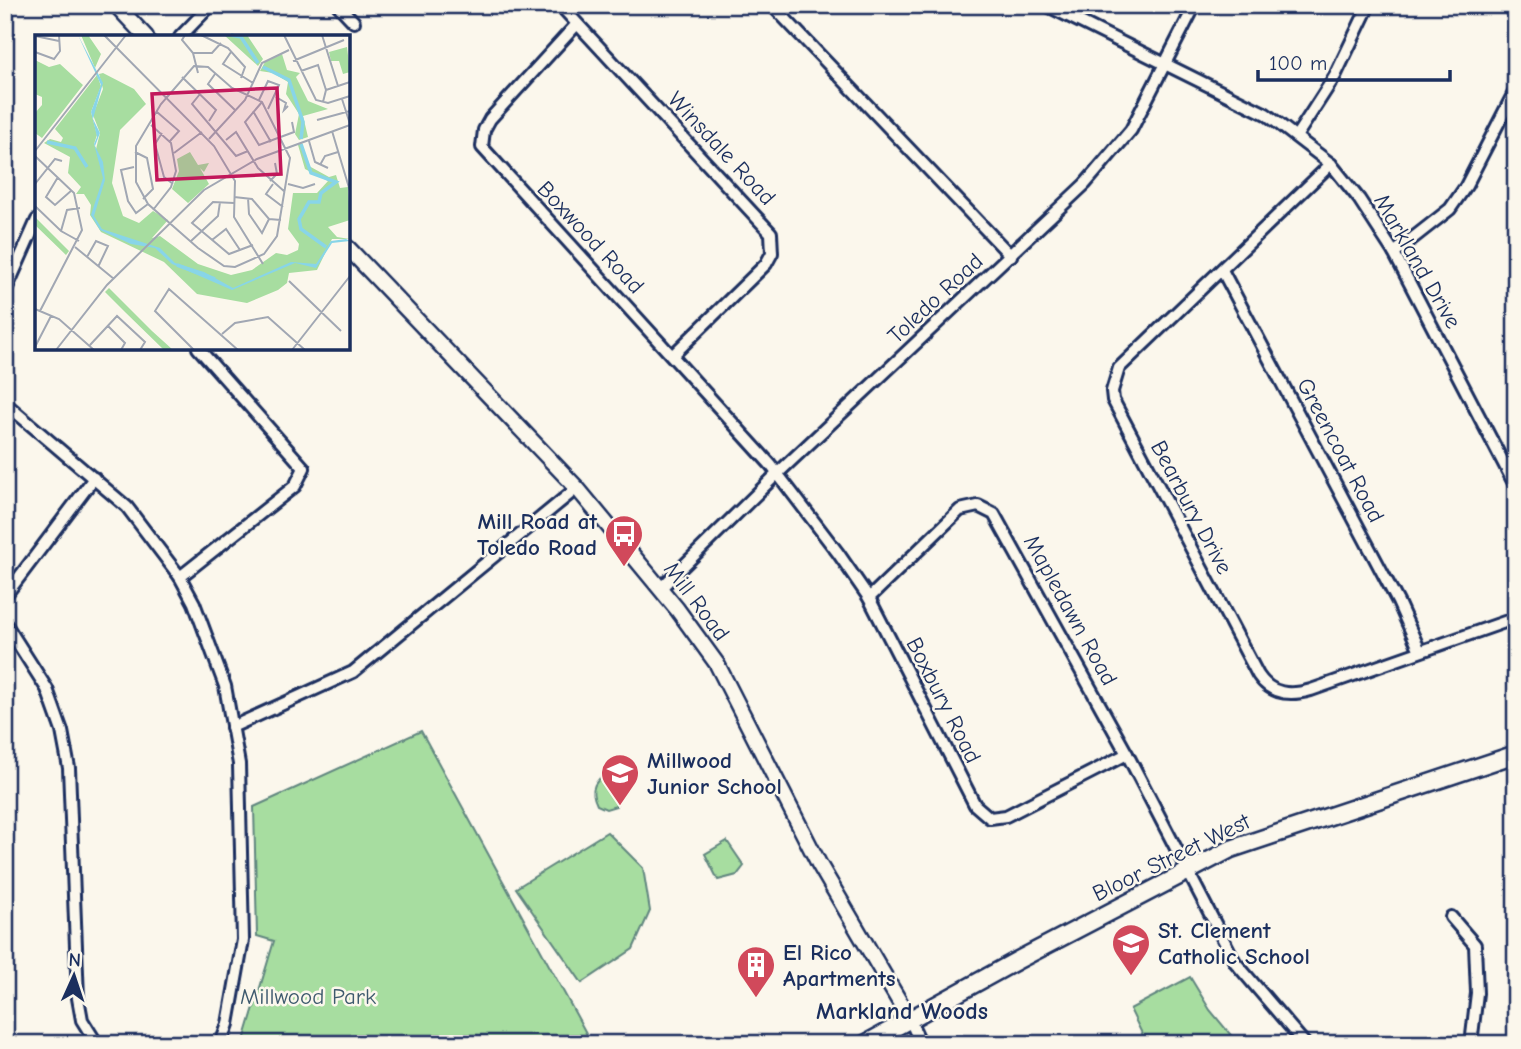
<svg xmlns="http://www.w3.org/2000/svg" width="1521" height="1049" font-family="'Comic Neue',sans-serif">
	<rect width="100%" height="100%" fill="#fbf7ec"/>
	<filter id="ink" filterUnits="userSpaceOnUse"><feTurbulence type="fractalNoise" baseFrequency=".0143" numOctaves="2"/><feDisplacementMap in="SourceGraphic" scale="14" xChannelSelector="R" yChannelSelector="G"/><feConvolveMatrix kernelMatrix="1 2 1 2 8 2 1 2 1" color-interpolation-filters="sRGB"/></filter>
	<g filter="url(#ink)">
		<!-- green -->
		<g fill="#a7dda0" stroke="#61867f" stroke-width="2">
			<polygon points="421,731 592,1044 243,1044 274,941 257,936 254,807"/>
			<path d="M610,769l10,1 3,15 -7,21 -10,3 -9,-4c-9,-18 -1,-24 13,-36z"/>
			<polygon points="607,832 643,868 650,911 633,949 582,983 516,888"/>
			<polygon points="727,841 744,866 737,875 718,880 705,854"/>
			<polygon points="1190,977 1210,1010 1235,1040 1226,1044 1147,1044 1130,1009"/>
		</g>
		<g fill="none" stroke-linecap="round" stroke-linejoin="round">
			<defs>
				<g id="minor">
					<polyline points="338,5 354,22"/>
					<polyline points="560,5 771,233 772,253 766,264 674,354"/>
					<polyline points="772,5 1011,256"/>
					<polyline points="1046,5 1266,114 1331,164 1359,199 1394,253 1516,487"/>
					<polyline points="577,24 490,119 484,130 482,147 770,464 838,553 869,598 975,805 990,818 1006,816 1127,754"/>
					<polyline points="180,37 211,5"/>
					<polyline points="1297,135 1335,76 1369,5"/>
					<path d="M1331,164l-212,204 -7,23 1,9 145,275c13,20 32,21 53,15l205,-72"/>
					<polyline points="1394,253 1450,209 1466,186 1516,89"/>
					<polyline points="1222,270 1398,602 1420,651"/>
					<polyline points="5,292 37,220"/>
					<polyline points="5,403 127,507 180,577 194,603 225,686 239,764 243,940 228,1024 221,1044"/>
					<polyline points="180,577 295,486 304,468 198,348"/>
					<polyline points="661,588 778,473 1085,184 1131,130 1195,5"/>
					<polyline points="5,596 94,478"/>
					<polyline points="869,598 960,510 978,506 994,514 1127,754 1235,962 1305,1044"/>
					<polyline points="5,623 47,689 62,731 69,768 78,998 82,1020 97,1044"/>
					<polyline points="232,727 353,672 577,488"/>
					<polyline points="1451,917 1475,945 1477,993 1471,1044"/>
					<polyline points="909,1018 921,1044"/>
				</g>
				<g id="tertiary">
					<polyline points="116,5 146,37"/>
					<polyline points="348,248 577,488 677,609 717,664 819,864 909,1018"/>
				</g>
				<polyline id="secondary" points="865,1044 1018,960 1231,849 1516,754"/>
			</defs>
			<!-- minor casing -->
			<use href="#minor" stroke="#1b2f5e" stroke-width="16"/>
			<!-- tertiary casing -->
			<use href="#tertiary" stroke="#1b2f5e" stroke-width="19"/>
			<!-- secondary casing -->
			<use href="#secondary" stroke="#1b2f5e" stroke-width="21"/>
			<!-- minor -->
			<use href="#minor" stroke="#fbf7ec" stroke-width="10"/>
			<!-- tertiary -->
			<use href="#tertiary" stroke="#fbf7ec" stroke-width="14"/>
			<!-- secondary -->
			<use href="#secondary" stroke="#fbf7ec" stroke-width="16"/>
		</g>
	</g>
	<!-- icons -->
	<defs>
		<symbol id="bus-pin" viewBox="-11 -11 22 30"><path d="M0 17L-7.5 6A9.5 9.5 0 1 1 7.5 6Z" fill="#d1495b" stroke="#fbf7ec"/><path d="M-5-6H5V4H4V6H2V4H-2V6H-4V4H-5ZM-3.5-4V0h7V-4ZM-3.5 1.2v1.5H-2V1.2ZM2 1.2v1.5H3.5V1.2Z" fill="#fff"/></symbol>
		<symbol id="school-pin" viewBox="-11 -11 22 30"><path d="M0 17L-7.5 6A9.5 9.5 0 1 1 7.5 6Z" fill="#d1495b" stroke="#fbf7ec"/><path d="M0-5L7-2L0 1L-7-2ZM-4 1L0 2.5L4 1V4Q0 6-4 4Z" fill="#fff"/></symbol>
		<symbol id="building-pin" viewBox="-11 -11 22 30"><path d="M0 17L-7.5 6A9.5 9.5 0 1 1 7.5 6Z" fill="#d1495b" stroke="#fbf7ec"/><path d="M-4-6H4V6H1V3H-1V6H-4ZM-2.5-4.3h1.7v1.8h-1.7ZM.8-4.3h1.7v1.8H.8ZM-2.5-1h1.7V.8h-1.7ZM.8-1h1.7V.8H.8Z" fill="#fff"/></symbol>
	</defs>
	<g fill-rule="evenodd">
		<use href="#bus-pin" x="602" y="512" width="44" height="60"/>
		<use href="#school-pin" x="598" y="751" width="44" height="60"/>
		<use href="#school-pin" x="1109" y="921" width="44" height="60"/>
		<use href="#building-pin" x="734" y="943" width="44" height="60"/>
	</g>
	<g text-anchor="middle" stroke-width="5" stroke-linejoin="round" paint-order="stroke">
		<!-- street labels -->
		<g font-size="23" fill="#1b2f5e" stroke="#fbf7ec">
			<text transform="translate(722 148) rotate(47)" y="8">Winsdale Road</text>
			<text transform="translate(591 237) rotate(47)" y="8">Boxwood Road</text>
			<text transform="translate(1418 261) rotate(60)" y="8">Markland Drive</text>
			<text transform="translate(935 298) rotate(-43)" y="8">Toledo Road</text>
			<text transform="translate(1341 450) rotate(62)" y="8">Greencoat Road</text>
			<text transform="translate(1192 507) rotate(62)" y="8">Bearbury Drive</text>
			<text transform="translate(697 601) rotate(53)" y="8">Mill Road</text>
			<text transform="translate(1071 610) rotate(61)" y="8">Mapledawn Road</text>
			<text transform="translate(944 700) rotate(63)" y="8">Boxbury Road</text>
			<text transform="translate(1171 857) rotate(-26)" y="8">Bloor Street West</text>
		</g>
		<!-- poi labels -->
		<g font-size="23" font-weight="bold" fill="#1b2f5e" stroke="#fbf7ec" text-anchor="start">
			<text x="597" y="529" text-anchor="end">Mill Road at<tspan x="597" dy="26">Toledo Road</tspan></text>
			<text x="647" y="768">Millwood<tspan x="647" dy="26">Junior School</tspan></text>
			<text x="1158" y="938">St. Clement<tspan x="1158" dy="26">Catholic School</tspan></text>
			<text x="783" y="960">El Rico<tspan x="783" dy="26">Apartments</tspan></text>
		</g>
		<!-- park labels -->
		<g font-size="23" fill="#3e5a6e" stroke="#fbf7ec">
			<text x="308" y="1004">Millwood Park</text>
		</g>
		<!-- neighbourhood labels -->
		<g font-size="24" font-weight="bold" fill="#1b2f5e" stroke="#fbf7ec">
			<text x="902" y="1019">Markland Woods</text>
		</g>
	</g>
	<!-- overview -->
	<g transform="translate(35 35)">
		<rect width="315" height="315" fill="#fbf7ec"/>
		<path d="M46,0h7l13,19 -6,14zM189,0h23l16,24 -5,7zM312,12l3,25 -7,2 -4,-13h-8l-2,-9zM247,19l5,16 13,3 -4,4 12,24 20,8 -25,7 5,21 -9,3 -4,-6 4,-20 -13,-20 2,-12 -15,-9 -13,-2 5,-9zM0,25l14,7 11,-3 23,21 -41,53 -7,-5v-20l7,-8v-8l-7,-3zM68,38l31,16 12,15 -26,26 -8,53 11,33 16,7 14,-12 15,9 -16,18 8,-2 38,28 33,11 21,-5 24,-17 11,2 11,-5 1,-6 -11,-15 5,-36h24l11,-12 -23,-12 -7,-24 4,-2 7,23 20,11 7,-2 4,13 8,-1 2,33 -22,7 9,10 13,2h-18l-15,31 -28,3 -2,10 -9,7 -31,13 -50,-9 -33,-32 -63,-30 -11,-17 1,-10 -7,-11h-8l5,-7 -13,-14 2,-16 -26,-14 6,-4 11,3 2,-4 -8,-9 42,-54 4,11 -10,26 6,23 -3,9 2,5 4,-16 -7,-18 10,-26 -4,-15zM155,117l8,13 11,-2 -5,9 -4,-4 9,16 -21,19 -16,-14 7,-18 -2,-12zM0,182l34,34 -3,4 -31,-30zM74,253l43,43 21,19h-9l-39,-38 -20,-20z" fill="#a7dda0"/>
		<path d="M43,0l25,48 -10,36 7,14 -5,13 8,16 2,18 -11,36 8,13 58,19 15,15 29,9 29,16 58,-26 25,2 15,-23 15,-2 4,2 -18,2 -16,25 -21,-5 -63,27 -60,-26 -17,-16 -24,-4 -31,-14 -9,-15 12,-37 -9,-34 3,-7 -6,-25 10,-27z" fill="#88d5e8"/>
		<path fill="none" stroke="#88d5e8" stroke-width="3.5" d="M196,0l10,2 17,26M228,32l26,13 14,42 -2,17M12,107l28,6 12,19M266,109l10,29 25,9 -15,11 -2,9h-10l-10,17 2,10 25,18M142,230l38,14"/>
		<path fill="none" stroke="#a1a7b3" stroke-width="2" d="M69,0l110,111 21,35 -1,36 29,47M150,0l-3,5 11,13 5,20M166,0l27,13 17,19 -4,11M249,0l32,65 12,3 22,-7M287,0l16,51M0,1l24,5M0,17l19,7 6,-8 -1,-16M196,17l-8,12 30,19M158,18h19l9,-10M258,26l51,-21M159,31l14,1 24,21 30,14 28,56 -13,78 -13,18 -29,13 -11,-1 -26,-18 -50,-44 -12,-22v-36l25,-42zM266,36l17,-6 8,25 -3,12M180,39l-7,10 28,27M147,42l34,33 -7,11M291,55l24,-8M165,59l-8,10 44,52 12,-5M241,62l10,6 -2,7 4,-4M307,64l8,25M224,65l9,-19 11,4 -11,24M227,67l-17,20 14,23 35,-13 -2,-10M218,76l18,31M122,77l22,19 -9,10M282,85l33,-9M116,90l20,18 5,28 -5,16 -18,23M297,96l18,60M127,98l-7,11 9,33 9,7M174,104l36,-39 17,-37 27,-13M191,105l10,-8 22,36 27,24M274,106l6,21 13,6M0,116l91,-116M100,117l12,6 6,31 -10,10M139,118l28,-21M0,121l39,37 8,37 -42,81M285,130l5,-9 13,-4M99,132l-13,3 7,31 8,12 12,-9M23,142l-12,20 9,8 17,-15M235,146l7,-7 -2,-11M0,149l20,-25 7,2M238,149l-7,10 17,13M253,149l15,4 12,-4M199,162l18,2 17,20 12,1M213,163l1,16 13,19 7,-14M199,168l-21,-1 -21,21 37,31 24,-9M0,171l26,25 18,10M26,196l6,-21 13,-2M177,205l14,-11 14,21M156,206l27,-25 2,-14M40,212l39,32M52,222l9,-16 12,5 -10,21M254,246l52,50M0,274l24,10 35,31M73,291l17,17 -4,7M187,299l13,-11 33,-6 37,33M55,310l27,-29 28,26 -5,8M0,312l16,-31M21,315l51,-65 97,-95 53,-31 93,-34M159,315l-39,-39 14,-22 69,61M257,315l58,-74"/>
		<path fill="#c2185b" fill-opacity="0.15" stroke="#c2185b" stroke-width="3.5" d="M242,53l4,86 -124,6 -5,-86z"/>
		<rect width="315" height="315" fill="none" stroke="#1b2f5e" stroke-width="3.5"/>
	</g>
	<!-- margin -->
	<rect width="1521" height="1049" fill="none" stroke="#fbf7ec" stroke-width="28"/>
	<rect x="14" y="14" width="1493" height="1021" fill="none" stroke="#1b2f5e" stroke-width="2.5" filter="url(#ink)"/>
	<!-- north arrow -->
	<g transform="translate(74 976) rotate(3)" stroke="#fbf7ec" stroke-width="5" paint-order="stroke">
	<path d="M0-5L12 26L0 18L-12 26Z" fill="#1b2f5e"/>
	<text y="-10" font-size="19" font-weight="bold" text-anchor="middle" fill="#1b2f5e">N</text>
	</g>
	<!-- scale -->
	<path d="M1258 70v10h192v-10" fill="none" stroke="#1b2f5e" stroke-width="3.5"/>
	<text x="1269" y="70" font-size="21" fill="#1b2f5e" stroke="#fbf7ec" stroke-width="5" paint-order="stroke">100 m</text>
</svg>
